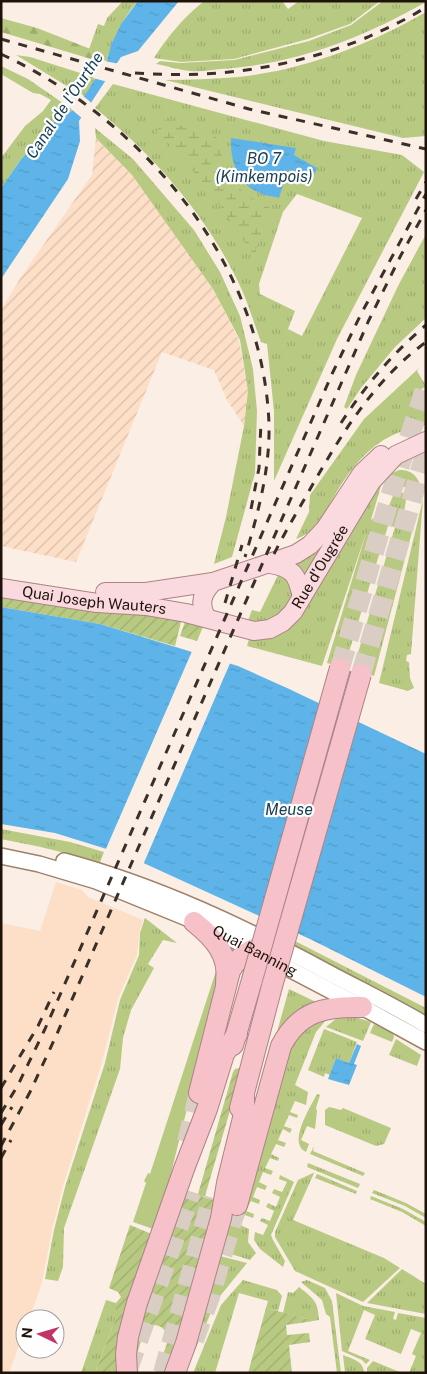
<svg xmlns="http://www.w3.org/2000/svg" width="427" height="1374" font-family="'Public Sans',sans-serif">
	<defs>
		<pattern id="industrial-furrows" width="10" height="10" patternUnits="userSpaceOnUse" patternTransform="scale(1.25)"><rect width="10" height="10" fill="#fddfc7"/><path d="M-1 1l2-2M0 10L10 0M9 11l2-2" fill="none" stroke="#d8beaa"/></pattern>
		<pattern id="grass-tufts" width="24" height="20" patternUnits="userSpaceOnUse" patternTransform="scale(1.25)"><rect width="24" height="20" fill="#b8ca82"/><path d="M3 7l-1-3M5 7V3M7 7l1-3M15 17l-1-3M17 17v-4M19 17l1-3" fill="none" stroke="#9ead6f"/></pattern>
		<pattern id="forest-firs" width="22" height="20" patternUnits="userSpaceOnUse" patternTransform="scale(1.25)"><rect width="22" height="20" fill="#b8ca82"/><path d="M5 1l3.5 6h-7zM16 11l3.5 6h-7z" fill="#9ead6f"/></pattern>
		<pattern id="wetland-marsh" width="20" height="14" patternUnits="userSpaceOnUse" patternTransform="scale(1.25)"><rect width="20" height="14" fill="#b8ca82"/><path d="M1 5h8M5 5V1M11 12h8M15 12V8" fill="none" stroke="#9ead6f"/></pattern>
		<pattern id="garden-furrows" width="10" height="10" patternUnits="userSpaceOnUse" patternTransform="scale(1.25)"><rect width="10" height="10" fill="#b8ca82"/><path d="M-1 1l2-2M0 10L10 0M9 11l2-2" fill="none" stroke="#9ead6f"/></pattern>
		<pattern id="water-ripples" width="26" height="14" patternUnits="userSpaceOnUse" patternTransform="scale(1.25)"><rect width="26" height="14" fill="#5eb4e8"/><path d="M2 4q2-2 4 0t4 0M15 11q2-2 4 0t4 0" fill="none" stroke="#519ac6"/></pattern>
	</defs>
	<rect width="100%" height="100%" fill="#fbeee5"/>
	<!-- built -->
	<polygon fill="#fddfc7" points="56,882 82,890 88,897 143,920 139,935 137,955 118,999 102,1062 63,1186 52,1230 42,1283 29,1319 25,1319 25,1328 9,1373 1,1373 1,923 40,931"/>
	<!-- industrial -->
	<polygon fill="url(#industrial-furrows)" points="96,138 132,175 213,289 239,340 248,391 244,426 227,400 214,370 162,352 76,562 1,546 1,310 21,277 92,175"/>
	<!-- grass -->
	<g fill="url(#grass-tufts)" fill-rule="evenodd">
		<path d="M123,1h15c-18,21 -23,35 -31,60l-16,-3 1,-8 -3,-1 9,-25 6,2 3,-8z"/>
		<path d="M204,1h78l6,8 11,-8h81l-30,23 -42,15 -74,20 -53,3 -27,-4c13,-21 30,-41 50,-57z"/>
		<path d="M383,1l43,1c-63,36 -133,63 -206,67 -9,1 -20,3 -30,2 -11,-1 -23,-5 -34,-7l4,-3 20,2 54,-3 75,-19 42,-16z"/>
		<path d="M426,12v124l-23,2 -238,-58c24,0 49,-1 73,-3 66,-7 131,-32 188,-65z"/>
		<polygon points="16,55 30,57 96,78 84,96 72,87 70,88"/>
		<polygon points="1,66 28,79 73,110 53,123 39,137 34,147 22,158 1,188 1,158 25,126 43,111 51,100 40,94 33,93 1,74"/>
		<path d="M113,84l211,57 78,14 22,17 -87,167 -63,142v-70l-7,-67 -6,-2c-7,-18 -12,-37 -20,-54 -33,-71 -85,-131 -146,-180zM297,194l65,24 -60,118 -14,-7 7,-18 -35,-17 -1,-10 24,-72z"/>
		<polygon points="95,128 133,159 194,230 220,272 240,316 253,369 257,411 255,473 232,557 214,564 226,517 244,426 248,391 240,340 213,289 132,175 96,138"/>
		<polygon points="426,234 426,318 395,347 361,388 347,409 344,407 356,375 398,286"/>
		<path d="M419,368l-2,3 9,15 -10,7 10,20v12c-11,3 -23,5 -33,10 -26,12 -44,36 -58,60 -11,19 -16,36 -39,44l13,-27 1,-17 54,-76z"/>
		<path d="M399,470c15,0 20,8 23,22l-39,-11 5,-6z"/>
		<path d="M377,486h4l-10,34 6,-4 9,-3 9,-22 12,3 -4,24 5,6 4,8 -38,144 -21,-6 42,-143 -7,-1 -44,142 -17,-5 40,-133 -45,136 -75,-20 2,-7c24,-1 35,-4 52,-23z"/>
		<polygon points="423,499 411,654 407,655 406,661 409,662 410,678 414,688 408,691 379,683"/>
		<polygon points="332,532 305,580 288,562"/>
		<polygon points="280,571 294,584 292,603 271,621 247,623 252,610 260,612"/>
		<path d="M1,829l69,13 34,10 -5,13c-31,-14 -65,-19 -98,-26z"/>
		<polygon points="145,918 177,943 163,940 148,964 154,968 131,1010 123,1038 120,1069 64,1228 63,1267 58,1281 45,1279 54,1230 65,1187 105,1063 120,1000 139,955 140,933"/>
		<polygon points="295,941 426,1008 426,1019 293,949"/>
		<polygon points="289,989 316,1002 272,1050"/>
		<polygon points="338,1017 355,1017 371,1022 363,1041 326,1027"/>
		<polygon points="327,1019 316,1032 295,1085 308,1092 306,1105 295,1101 290,1112 298,1115 297,1118 289,1115 284,1126 292,1129 290,1133 283,1129 278,1140 286,1143 284,1147 276,1144 271,1154 279,1158 278,1161 270,1158 265,1168 273,1171 271,1175 263,1172 259,1182 267,1186 265,1190 257,1187 253,1197 260,1200 259,1204 251,1201 246,1211 254,1214 253,1218 245,1215 240,1225 249,1229 248,1242 256,1253 250,1260 218,1250 284,1054 312,1021"/>
		<polygon points="374,1024 393,1033 394,1037 392,1042 370,1033"/>
		<polygon points="324,1029 357,1042 349,1063 336,1058 330,1075 325,1073 324,1077 308,1070"/>
		<polygon points="396,1039 421,1055 417,1066 389,1055"/>
		<path d="M317,1094l3,1 -4,13 1,3 -2,18 -8,-3 -6,14 8,4 -3,8c-19,-9 4,-44 11,-58z"/>
		<polygon points="329,1107 341,1110 343,1108 391,1128 384,1144 376,1146 325,1125 325,1110"/>
		<polygon points="314,1146 313,1151 365,1173 363,1176 310,1154"/>
		<polygon points="308,1163 360,1184 358,1188 307,1167"/>
		<polygon points="313,1173 314,1173 293,1220 384,1258 400,1268 363,1302 295,1271 275,1237 275,1232 298,1180"/>
		<polygon points="317,1174 357,1191 356,1194 315,1178"/>
		<polygon points="280,1175 294,1182 271,1235 273,1240 285,1261 283,1267 260,1249 254,1240 255,1232 263,1235 268,1225 260,1221 262,1218 270,1221 274,1211 266,1207 268,1203 276,1207 280,1197 272,1193 274,1189 282,1192 287,1182 279,1179"/>
		<polygon points="374,1190 406,1203 426,1214 426,1218 405,1206 372,1193"/>
		<polygon points="371,1196 403,1209 426,1222 426,1226 402,1212 370,1199"/>
		<polygon points="216,1255 247,1263 216,1301 185,1373"/>
		<polygon points="402,1269 426,1284 426,1314 367,1303"/>
		<polygon points="243,1280 277,1290 282,1296 278,1311 266,1308 268,1301 239,1293 215,1373 193,1373 221,1305"/>
		<polygon points="307,1280 325,1288 332,1301 341,1373 337,1373 330,1317 326,1314 322,1300 301,1282"/>
		<path d="M299,1287c15,12 19,14 20,33l-12,2v-3l-24,-6 5,-21 5,1z"/>
		<polygon points="336,1293 363,1306 395,1312 393,1319 396,1320 398,1313 426,1318 426,1373 409,1373 416,1356 412,1354 421,1333 411,1329 401,1354 365,1339 375,1315 364,1310 348,1351 370,1360 366,1364 362,1360 342,1351"/>
		<polygon points="106,1300 116,1303 116,1317 95,1373 81,1373"/>
		<path d="M343,1355c9,4 21,6 21,18h-19z"/>
		<polygon points="373,1361 402,1373 367,1373 367,1368"/>
	</g>
	<!-- forest -->
	<polygon fill="url(#forest-firs)" points="1,18 37,28 93,50 91,59 1,32"/>
	<!-- wetland -->
	<path fill="url(#wetland-marsh)" d="M163,119l55,19c5,6 3,12 4,20 3,22 21,35 39,45h1l1,-4 6,2 -2,4 3,4 -14,40v4l-6,1 -1,-5c-25,-40 -58,-86 -93,-117z"/>
	<!-- park -->
	<path fill="#b8ca82" d="M218,965l3,3c-14,61 -29,121 -44,181 -7,27 -12,55 -21,81l-23,-8 13,-39 -2,-2 4,-8 2,1z"/>
	<!-- garden -->
	<g fill="url(#garden-furrows)">
		<polygon points="1,591 182,618 175,646 100,624 1,607"/>
		<polygon points="185,622 203,627 197,641 180,636"/>
		<path d="M239,1068l2,5 -36,123 15,4 -49,173h-15l12,-32c-1,-10 -5,-15 -14,-16l-10,7 -13,40 -2,-19 53,-164 16,5 35,-122 2,-3z"/>
		<polygon points="130,1225 154,1235 120,1373 95,1373 116,1317 116,1303 121,1297 118,1292 109,1288"/>
		<polygon points="266,1308 307,1319 307,1322 286,1325 287,1335 309,1333 310,1342 289,1345 292,1373 248,1373"/>
	</g>
	<!-- water -->
	<g fill="url(#water-ripples)">
		<polygon points="138,1 179,1 138,51 121,57 79,121 80,141 68,179 1,279 1,188 22,158 34,147 39,137 53,123 73,110 84,96 107,61 111,45 121,24"/>
		<path d="M231,138l65,10 -2,7 23,13 -3,7 -26,-5 -9,28c-6,-2 -14,-2 -19,-5 -23,-9 -30,-33 -29,-55z"/>
		<polygon points="1,607 100,624 238,666 287,688 426,754 426,997 312,940 126,855 55,833 1,824"/>
		<polygon points="357,1044 361,1046 354,1064 357,1065 349,1085 328,1079 336,1058 349,1063"/>
	</g>
	<!-- pier -->
	<g fill="#fbeee5">
		<polygon points="104,61 120,64 108,82 93,78"/>
		<polygon points="82,95 93,104 83,119 71,109"/>
		<polygon points="193,649 231,661 143,865 105,851"/>
	</g>
	<g fill="none" stroke-linecap="round" stroke-linejoin="round">
		<!-- highway-tunnel -->
		<g stroke="#dacdc4" stroke-width="20" stroke-dasharray="20 10" stroke-linecap="butt">
			<polyline points="340,668 395,480 426,387"/>
			<polyline points="361,674 426,451"/>
			<polyline points="187,1142 199,1093"/>
			<polyline points="194,1340 210,1297 237,1205"/>
			<polyline points="128,1369 191,1192"/>
			<polyline points="163,1373 212,1198"/>
		</g>
		<defs>
			<g id="secondary">
				<path id="s1" d="M1,856l38,8 57,17 113,46 153,80 64,35"/>
				<path d="M64,861c93,25 180,66 265,112 32,17 65,33 97,52"/>
			</g>
			<g id="primary">
				<path d="M270,564c24,4 27,11 32,33"/>
				<path id="s2" d="M1,588l96,15 49,3 40,7 68,18 16,-2 13,-7 10,-10 78,-130 25,-27 30,-14"/>
				<polyline points="105,592 146,592 213,582 296,554 310,545 325,529 362,473 381,455"/>
				<path d="M206,617c-7,-15 -4,-23 7,-35"/>
			</g>
			<g id="highway">
				<path d="M194,922c20,16 36,33 32,60"/>
				<polyline points="233,1045 252,980"/>
				<path d="M199,1093l31,-122c10,-18 27,-27 47,-25"/>
				<polyline points="240,1108 272,986"/>
				<path d="M237,1205l44,-159c18,-35 44,-40 81,-39"/>
				<polyline points="127,1373 126,1354 128,1337 137,1303 184,1169 207,1109 224,1054 237,1034"/>
				<polyline points="175,1373 186,1343 221,1218 227,1183 244,1114 244,1095"/>
			</g>
		</defs>
		<!-- secondary casing -->
		<use href="#secondary" stroke="#9d816b" stroke-width="18"/>
		<!-- primary casing -->
		<use href="#primary" stroke="#aa8486" stroke-width="20"/>
		<!-- highway casing -->
		<use href="#highway" stroke="#aa8486" stroke-width="22"/>
		<!-- secondary -->
		<use href="#secondary" stroke="#fff" stroke-width="15"/>
		<!-- primary -->
		<use href="#primary" stroke="#fadade" stroke-width="18"/>
		<!-- highway -->
		<use href="#highway" stroke="#f6c1c8" stroke-width="20"/>
		<!-- rail -->
		<g stroke="#3b3028" stroke-width="3" stroke-dasharray="9 9" stroke-linecap="butt">
			<polyline points="1,39 249,109 426,149"/>
			<path d="M1,54c142,66 262,209 268,370 1,46 -11,89 -24,133"/>
			<path d="M135,73c81,6 158,-5 233,-36 19,-9 40,-18 58,-30"/>
			<polyline points="416,199 426,182"/>
			<path d="M341,423c24,-37 51,-69 85,-98"/>
			<polyline points="251,509 259,468 261,422"/>
			<path d="M274,554c11,-22 23,-42 35,-63 31,-55 65,-111 117,-149"/>
			<polyline points="225,603 242,545"/>
			<polyline points="1,1088 38,1026 54,992"/>
			<polyline points="1,1113 18,1085 45,1029 332,374 361,314 426,194"/>
			<polyline points="1,1125 12,1107"/>
			<polyline points="1,1146 30,1092 56,1036 368,322 401,255 426,210"/>
			<polyline points="1,1158 11,1140"/>
		</g>
		<defs>
			<g id="highway-bridge">
				<polyline points="252,980 340,668"/>
				<polyline points="272,986 361,674"/>
			</g>
		</defs>
		<!-- highway-bridge casing -->
		<use href="#highway-bridge" stroke="#aa8486" stroke-width="22" stroke-linecap="butt"/>
		<!-- highway-bridge -->
		<use href="#highway-bridge" stroke="#f6c1c8" stroke-width="20"/>
	</g>
	<g text-anchor="middle" stroke-width="4.5" stroke-linejoin="round" paint-order="stroke">
		<!-- street labels -->
		<g font-size="15" fill="#1e130b" stroke="#fefefe">
			<text dy="5" stroke="none"><textPath href="#s2" startOffset="355">Rue d'Ougrée</textPath></text>
			<text dy="5" stroke="none"><textPath href="#s2" startOffset="94">Quai Joseph Wauters</textPath></text>
			<text dy="5" stroke="none"><textPath href="#s1" startOffset="272">Quai Banning</textPath></text>
		</g>
		<!-- water labels -->
		<g font-size="16" font-style="italic" fill="#1c4157" stroke="#fefefe">
			<text transform="translate(64 105) rotate(-56)" y="6">Canal de l'Ourthe</text>
			<text x="264" y="164">BO 7<tspan x="264" dy="18">(Kimkempois)</tspan></text>
			<text x="289" y="815">Meuse</text>
		</g>
	</g>
	<!-- border -->
	<rect width="427" height="1374" fill="none" stroke="#1e130b" stroke-width="5"/>
	<!-- north arrow -->
	<g transform="translate(40 1334) rotate(275)"><circle r="24" fill="#fefefe" stroke="#a4a09d"/>
	<path d="M0-4L9 19L0 12L-9 19Z" fill="#c03468"/>
	<text y="-8" font-size="14" font-weight="bold" text-anchor="middle" fill="#1e130b">N</text>
	</g>
</svg>
